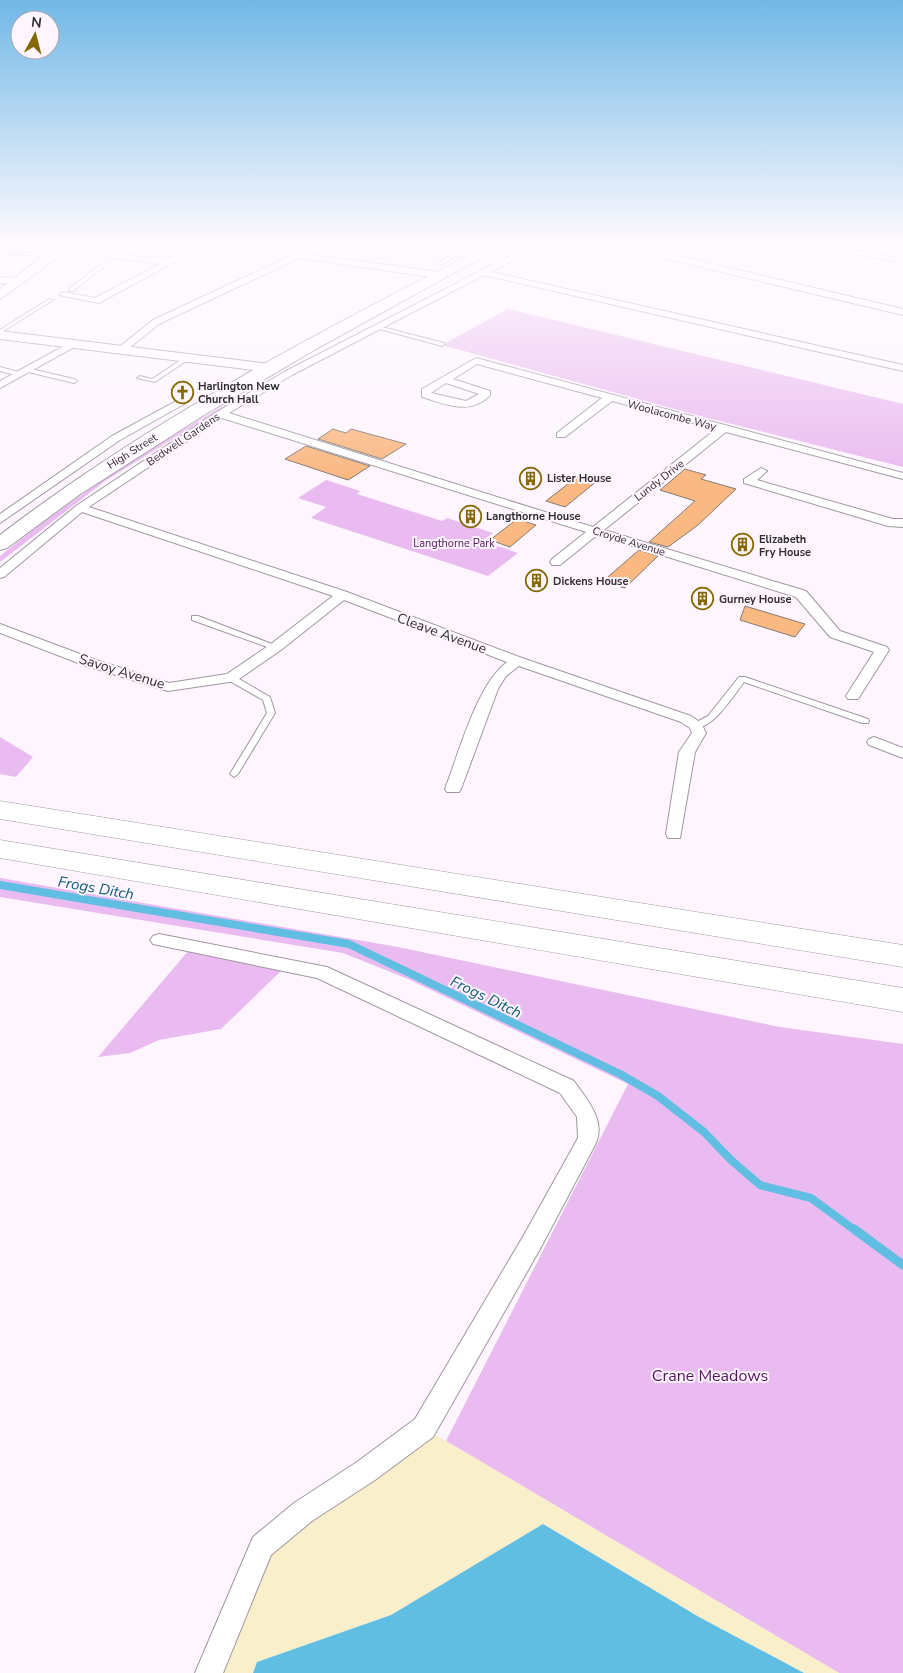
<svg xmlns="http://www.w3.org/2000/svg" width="903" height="1673" font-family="'Nunito Sans',sans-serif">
	<rect width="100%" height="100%" fill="#fef5ff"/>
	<!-- industrial -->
	<polygon fill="#fde9ef" points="353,243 494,243 438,272 356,260 376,248"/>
	<!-- green -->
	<g fill="#eabbf0">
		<polygon points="508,309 903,404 903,467 700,416 442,345"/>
		<path d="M260,385l-155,96 -105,81v-6c82,-66 169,-120 260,-171z"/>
		<polygon points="326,480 360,491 357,494 442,521 447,518 493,533 482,541 518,553 488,576 311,518 326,507 298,498"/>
		<polygon points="0,737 33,757 16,777 0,774"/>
		<polygon points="0,878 398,947 780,1027 903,1044 903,1673 839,1673 446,1441 628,1084 408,979 343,953 0,897"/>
		<polygon points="189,950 281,971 221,1029 159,1040 130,1053 98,1057"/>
	</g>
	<!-- sand -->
	<polygon fill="#f9efca" points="424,1428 839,1673 804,1673 699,1617 543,1524 391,1615 257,1662 253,1673 209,1673 262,1546"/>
	<!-- water -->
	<polygon fill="#5fbee2" points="543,1524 699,1617 804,1673 253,1673 257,1662 391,1615"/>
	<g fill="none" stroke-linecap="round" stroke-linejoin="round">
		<!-- stream-far2 -->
		<polyline stroke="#5fbee2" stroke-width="5.5" points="0,885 2,885"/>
		<!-- stream-far1 -->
		<polyline stroke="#5fbee2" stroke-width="8" points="0,885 349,944 620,1074 658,1096 704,1132 731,1160 760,1185 811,1198 856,1231"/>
		<!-- stream -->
		<polyline stroke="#5fbee2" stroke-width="9" points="854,1229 903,1265"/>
	</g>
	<!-- building -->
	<g fill="#fab882" stroke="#837a73">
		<polygon points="333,429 346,433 351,429 406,444 382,459 318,439"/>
		<polygon points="306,446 370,466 348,480 285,459"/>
		<polygon points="685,469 706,475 701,479 736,489 698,525 668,547 649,542 695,501 660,490"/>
		<polygon points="578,476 597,481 565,507 546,501"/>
		<polygon points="517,519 536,525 510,547 490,540"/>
		<polygon points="639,550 658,556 625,588 602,582"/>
		<polygon points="745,606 805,624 795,637 740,620"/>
	</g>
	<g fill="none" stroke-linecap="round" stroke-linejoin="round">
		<defs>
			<g id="lane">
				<polygon points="474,243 478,243 440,265 436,264"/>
				<polygon points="0,252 53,254 55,255 53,256 0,254"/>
				<polygon points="113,255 117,256 73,291 69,291 69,289"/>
				<polygon points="49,299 53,300 0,333 0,330"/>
				<polygon points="378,326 444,343 445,344 442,346 376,328 376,327"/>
				<polygon points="187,356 192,357 155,382 137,378 140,376 152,379"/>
				<polygon points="0,367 22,373 23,374 20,376 0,371"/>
				<polygon points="26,368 74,379 77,381 74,383 24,371 24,369"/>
				<polygon points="192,616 198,616 280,647 276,649 273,649 192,620"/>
				<polygon points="228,676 234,676 270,697 275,713 238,774 234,777 230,774 267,713 263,700 228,680 227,678"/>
				<path d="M739,677h6l123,42 1,2 -1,2h-6l-118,-41c-11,14 -31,48 -51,46l-1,-2 1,-2 15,-8z"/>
			</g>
			<g id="street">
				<polygon points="200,243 209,243 99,303 59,295 63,292 95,298 160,264 115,258 112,258 112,254 168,259"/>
				<polygon points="238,243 251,243 298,253 439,272 443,275 439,278 299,258 159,324 124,352 118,352 118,348 153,320 290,256"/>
				<path d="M535,243h9l-53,29 412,93v6l-419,-96 -192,100 -63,38 364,114 123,-98 -104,-28 -47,36h-8v-4l45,-35 -125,-34 -24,15 37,12v4c-19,21 -45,9 -68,2v-8l54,-31 427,115v6l-177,-47 -122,98 202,61 34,40 47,16 2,3 -31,49h-10l-2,-3 28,-44 -44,-15 -34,-40 -199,-62 -37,30h-8l-2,-3 2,-3 34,-27 -364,-114 -133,89 258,85 175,66 169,58 10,7 5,10 -11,19 -15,86h-12l-2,-4 13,-82 13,-19 -2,-5 -9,-6 -162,-56 -13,10 -8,13 -37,100 -2,3h-12l-2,-3c14,-36 32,-105 62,-127l-163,-62 -63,50 -45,31 -68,10 -82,-25 -86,-33v-9l96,36 73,23 58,-9 44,-30 62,-48 -251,-84 -78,65 -4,1v-10l76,-62 141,-94 69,-41zM446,383l33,11 -13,7 -35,-8z"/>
				<polygon points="599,243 616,243 641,247 903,309 903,315"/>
				<polygon points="807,243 893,257 897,259 893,261 810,246 807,246"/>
				<polygon points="0,277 19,278 23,281 19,284 0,283"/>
				<polygon points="73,341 78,344 76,346 0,388 0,381"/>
				<polygon points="182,398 186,399 186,403 120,440 0,523 0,514 112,436"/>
				<polygon points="761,468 767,471 757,480 893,519 903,519 903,527 888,526 744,483 744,479"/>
				<polygon points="874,737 903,748 903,758 869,745 867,742 869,739"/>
				<path d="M159,934l168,33 247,114c13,19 33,40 21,64l-55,104 -107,188 -58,43 -63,41 -41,34 -48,118h-28l58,-136 41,-34 63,-41 58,-43 109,-184 54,-97 -1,-21 -17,-24 -243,-115 -164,-34 -3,-4 3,-4z"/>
			</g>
			<g id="secondary">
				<polygon points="60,243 72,243 57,258 0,299 0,289"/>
				<polygon points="0,331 270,364 277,368 270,372 0,339"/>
			</g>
			<path id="primary" d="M493,243h15l-192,106 -112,66 -125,80 -72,53 -7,2v-15c151,-116 324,-206 493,-292z"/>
			<g id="highway">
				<polygon points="0,801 903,945 903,967 0,819"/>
				<polygon points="0,840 903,988 903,1012 0,858"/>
			</g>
		</defs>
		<!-- lane casing -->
		<use href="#lane" stroke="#9f97a0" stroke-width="2"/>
		<!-- street casing -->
		<use href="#street" stroke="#9f97a0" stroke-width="2"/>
		<!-- secondary casing -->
		<use href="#secondary" stroke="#9f97a0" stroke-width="2"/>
		<!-- primary casing -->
		<use href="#primary" stroke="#9f97a0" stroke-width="2"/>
		<!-- highway casing -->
		<use href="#highway" stroke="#9f97a0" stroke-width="1"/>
		<!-- lane -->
		<use href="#lane" fill="#fff" fill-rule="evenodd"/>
		<!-- street -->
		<use href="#street" fill="#fff" fill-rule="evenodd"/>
		<!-- secondary -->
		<use href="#secondary" fill="#fff" fill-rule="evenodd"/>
		<!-- primary -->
		<use href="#primary" fill="#fff" fill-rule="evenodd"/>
		<!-- highway -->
		<use href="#highway" fill="#fff" fill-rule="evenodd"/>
	</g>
	<!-- sky -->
	<linearGradient id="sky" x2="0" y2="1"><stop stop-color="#71b8e6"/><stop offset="0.51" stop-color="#fffaff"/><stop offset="1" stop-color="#fffaff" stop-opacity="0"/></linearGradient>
	<rect width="903" height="477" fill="url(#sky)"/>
	<!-- icons -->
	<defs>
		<symbol id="church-ring" viewBox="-11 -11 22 22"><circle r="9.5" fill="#fef5ff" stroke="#866802" stroke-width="1.5"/><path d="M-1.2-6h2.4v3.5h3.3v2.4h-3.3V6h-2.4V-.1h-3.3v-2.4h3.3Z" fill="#866802"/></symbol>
		<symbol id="building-ring" viewBox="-11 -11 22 22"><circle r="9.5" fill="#fef5ff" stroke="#866802" stroke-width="1.5"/><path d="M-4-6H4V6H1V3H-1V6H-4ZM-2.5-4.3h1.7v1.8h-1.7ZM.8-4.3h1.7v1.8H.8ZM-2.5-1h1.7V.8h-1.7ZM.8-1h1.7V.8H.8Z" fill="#866802"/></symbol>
	</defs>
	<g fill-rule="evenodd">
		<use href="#church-ring" x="170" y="380" width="25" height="25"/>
		<use href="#building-ring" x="518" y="466" width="25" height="25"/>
		<use href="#building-ring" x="458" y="504" width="25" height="25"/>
		<use href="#building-ring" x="730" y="532" width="25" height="25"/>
		<use href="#building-ring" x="524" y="568" width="25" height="25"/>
		<use href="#building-ring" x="690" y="586" width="25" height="25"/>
	</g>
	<g text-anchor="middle" stroke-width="4" stroke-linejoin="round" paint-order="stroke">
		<!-- far-poi labels -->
		<g font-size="11" font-weight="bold" fill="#302d30" stroke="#fef5ff" text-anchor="start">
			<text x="198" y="390">Harlington New<tspan x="198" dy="13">Church Hall</tspan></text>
			<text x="547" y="482">Lister House</text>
			<text x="486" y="520">Langthorne House</text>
			<text x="759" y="543">Elizabeth<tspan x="759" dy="13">Fry House</tspan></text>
			<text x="553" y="585">Dickens House</text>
			<text x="719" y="603">Gurney House</text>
		</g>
		<!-- far-street labels -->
		<g font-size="11" fill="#302d30" stroke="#fef5ff">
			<text transform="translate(672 415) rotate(15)" y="4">Woolacombe Way</text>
			<text transform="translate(183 439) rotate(-34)" y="4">Bedwell Gardens</text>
			<text transform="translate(132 451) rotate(-32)" y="4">High Street</text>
			<text transform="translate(659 480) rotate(-38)" y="4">Lundy Drive</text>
			<text transform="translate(629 541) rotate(17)" y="4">Croyde Avenue</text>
		</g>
		<!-- far-park labels -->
		<g font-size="11" fill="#53125c" stroke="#fef5ff">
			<text x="454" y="547">Langthorne Park</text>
		</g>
		<!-- street labels -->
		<g font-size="14" fill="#302d30" stroke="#fef5ff">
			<text transform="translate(442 633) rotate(20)" y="5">Cleave Avenue</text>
			<text transform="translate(122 671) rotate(17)" y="5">Savoy Avenue</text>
		</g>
		<!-- water labels -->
		<g font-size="15" font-style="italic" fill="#0b5b74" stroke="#fef5ff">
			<text transform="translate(96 888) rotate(10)" y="5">Frogs Ditch</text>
			<text transform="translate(486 997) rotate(26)" y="5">Frogs Ditch</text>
		</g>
		<!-- near-park labels -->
		<g font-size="16" fill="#53125c" stroke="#fef5ff">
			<text x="710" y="1381">Crane Meadows</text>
		</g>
	</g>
	<!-- north arrow -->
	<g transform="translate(35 35) rotate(7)"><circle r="24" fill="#fef5ff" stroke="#aca5ac"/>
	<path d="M0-4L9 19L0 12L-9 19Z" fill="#866802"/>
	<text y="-8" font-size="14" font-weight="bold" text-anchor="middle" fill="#302d30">N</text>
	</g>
</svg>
